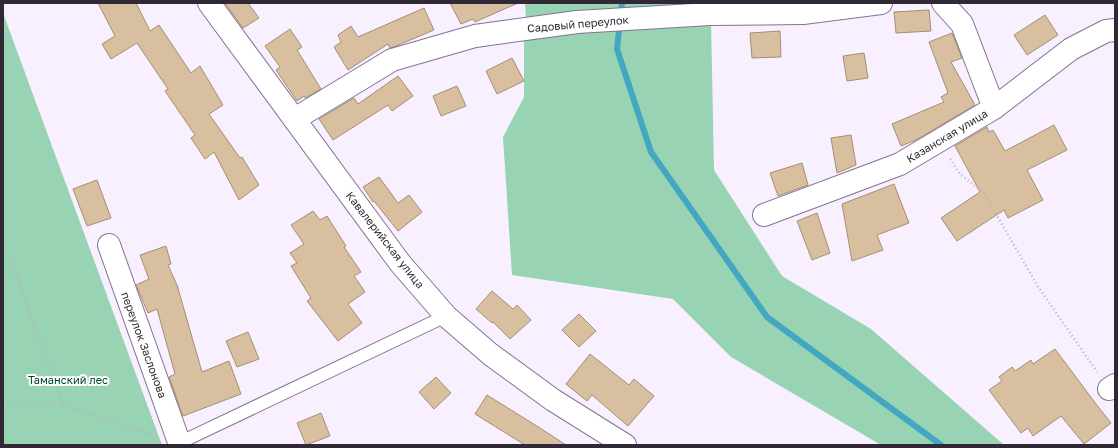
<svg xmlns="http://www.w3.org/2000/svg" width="1118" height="448" font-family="'Golos Text',sans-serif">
	<rect width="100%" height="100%" fill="#f8f0fe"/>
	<!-- green -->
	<g fill="#98d4b3">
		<polygon points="525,3 718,3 711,22 714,170 782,276 871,329 1004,445 881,445 731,357 673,299 512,275 503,137 524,97 524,39 526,20"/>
		<polygon points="3,13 162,445 3,445"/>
	</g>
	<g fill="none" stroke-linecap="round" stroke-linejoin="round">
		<!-- stream -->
		<polyline stroke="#43a7c2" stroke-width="6" points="622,3 617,49 651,152 767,317 941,445"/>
	</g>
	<!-- building -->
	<g fill="#d7bfa0" stroke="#a58f71">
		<polygon points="98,3 136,3 150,31 159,25 191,73 200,66 223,105 209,114 240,158 242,157 259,185 239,200 214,152 205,159 191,138 195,135 165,91 168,89 137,43 111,59 102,44 115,36"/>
		<polygon points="225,3 248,3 259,18 243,28"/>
		<polygon points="450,3 518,3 475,22 473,19 461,24"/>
		<polygon points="424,8 434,30 396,46 390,48 388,44 348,70 334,47 341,42 338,35 351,26 358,37"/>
		<polygon points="929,10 931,31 896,33 894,12"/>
		<polygon points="1045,15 1058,35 1027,55 1014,35"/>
		<polygon points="290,29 302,47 297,50 321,89 305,98 304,96 297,101 276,70 280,67 265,46"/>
		<polygon points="780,31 781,57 752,58 750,33"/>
		<polygon points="952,33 962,58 951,62 975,105 916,140 901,146 892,124 944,102 941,97 948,93 929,42"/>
		<polygon points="864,53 868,78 847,81 843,56"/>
		<polygon points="512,58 524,81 497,94 486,71"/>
		<polygon points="398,76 413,96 392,111 388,105 333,140 319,119 354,98 358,104"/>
		<polygon points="457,86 466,106 441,116 433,96"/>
		<polygon points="1054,125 1067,150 1027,170 1043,200 1008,218 1004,210 957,241 941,218 980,192 955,146 987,127 989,132 993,130 1005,151"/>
		<polygon points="851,135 856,165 837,173 831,138"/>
		<polygon points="802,163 808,185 778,196 770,173"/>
		<polygon points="379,177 398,203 409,195 422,212 398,231 374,201 373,202 363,187"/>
		<polygon points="97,180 111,218 87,226 73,189"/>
		<polygon points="894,184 909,223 877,235 883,250 852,261 842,204"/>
		<polygon points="313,211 320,220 327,216 346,246 344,247 361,272 354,276 365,292 348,304 362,323 338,341 307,301 311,298 291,266 297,263 290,253 304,244 291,225"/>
		<polygon points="817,213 830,253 812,260 797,221"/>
		<polygon points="166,246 171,264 168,265 177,285 202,372 229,361 241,394 183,416 169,377 175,374 157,309 148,313 136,285 149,279 140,255"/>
		<polygon points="492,291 513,309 517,305 531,320 510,339 493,322 492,323 476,309"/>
		<polygon points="579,314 596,331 579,347 562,330"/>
		<polygon points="248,332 259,359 237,367 226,341"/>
		<polygon points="1055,349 1096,404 1111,423 1084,444 1061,416 1033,436 1028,428 1021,433 989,390 1002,381 999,377 1012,367 1015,371 1031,360 1033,364"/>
		<polygon points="590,354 629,385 634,379 654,396 628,426 592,395 587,401 566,384"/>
		<polygon points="436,377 451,393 434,409 419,392"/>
		<polygon points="487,395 540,428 566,445 525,445 475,414"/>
		<polygon points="321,413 330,436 306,445 297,423"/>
	</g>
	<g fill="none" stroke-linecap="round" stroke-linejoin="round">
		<defs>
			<polyline id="service" points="179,443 446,316"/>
			<g id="minor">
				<polyline points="943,3 962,24 994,108"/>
				<polyline points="295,120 303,114 392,60 475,36 577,22 710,14 803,13 881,3"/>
				<polyline points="764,215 900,164 994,108 1071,49 1106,31 1115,30"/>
				<polyline points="109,245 180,445"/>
				<polyline points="1109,389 1115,385"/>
			</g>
			<polyline id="tertiary" points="209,3 400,263 446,316 490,354 553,400 625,445"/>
		</defs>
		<!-- service casing -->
		<use href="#service" stroke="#847391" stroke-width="14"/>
		<!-- minor casing -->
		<use href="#minor" stroke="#847391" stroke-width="24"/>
		<!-- tertiary casing -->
		<use href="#tertiary" stroke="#847391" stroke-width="24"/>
		<!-- path -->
		<g stroke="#b8b0bd" stroke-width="2.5" stroke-dasharray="1 3" stroke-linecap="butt">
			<polyline points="950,159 960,174 984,193 1037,285 1097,372"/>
			<polyline points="3,246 18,279 63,405"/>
			<polyline points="3,406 63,405 154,435"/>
		</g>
		<!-- service -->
		<use href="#service" stroke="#fff" stroke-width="12"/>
		<!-- minor -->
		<use href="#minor" stroke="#fff" stroke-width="22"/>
		<!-- tertiary -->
		<use href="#tertiary" stroke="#fff" stroke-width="22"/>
	</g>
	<g text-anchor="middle" stroke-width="4" stroke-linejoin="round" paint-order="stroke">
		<!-- street labels -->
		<g font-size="11" fill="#302935" stroke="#fff">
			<text transform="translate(578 24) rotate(-5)" y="4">Садовый переулок</text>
			<text transform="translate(947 136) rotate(-31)" y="4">Казанская улица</text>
			<text transform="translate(385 240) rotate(52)" y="4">Кавалерийская улица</text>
			<text transform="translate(144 345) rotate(70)" y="4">переулок Заслонова</text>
		</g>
		<!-- park labels -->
		<g font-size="11" fill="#02462c" stroke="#fff">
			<text x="68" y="384">Таманский лес</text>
		</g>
	</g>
	<!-- border -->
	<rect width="1118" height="448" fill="none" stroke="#302935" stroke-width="8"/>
</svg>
